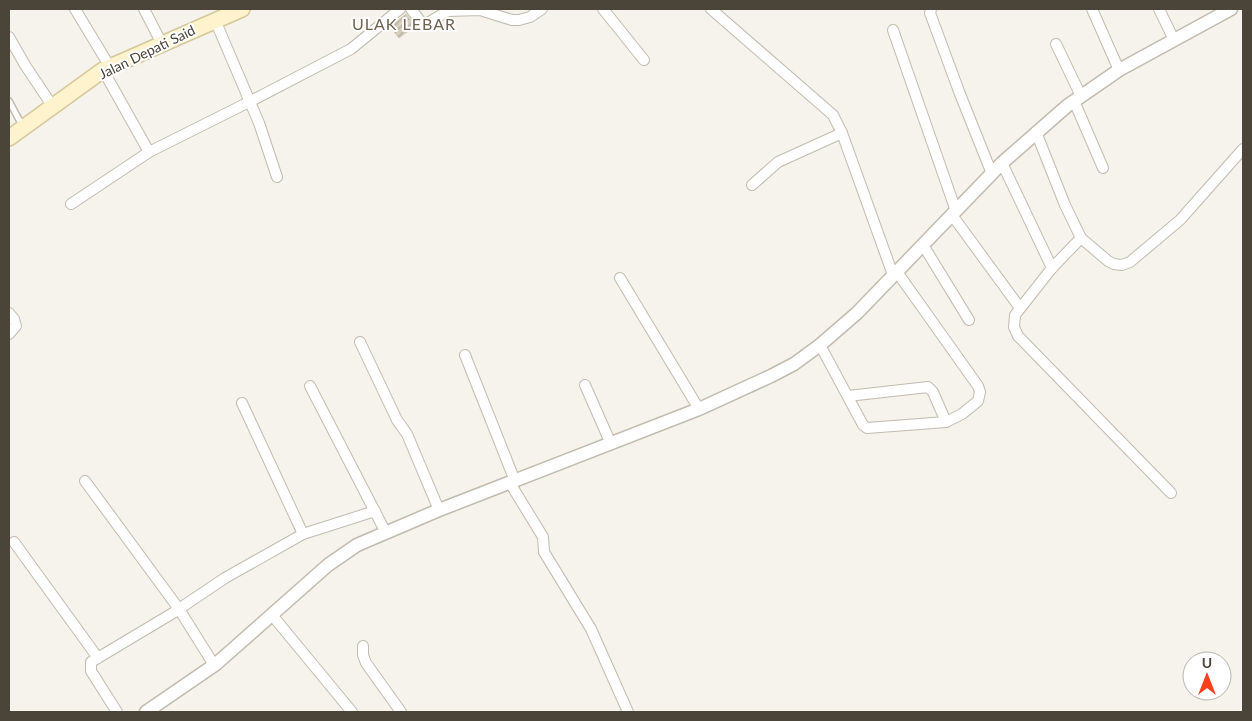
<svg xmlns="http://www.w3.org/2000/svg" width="1252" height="721" font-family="Lato,sans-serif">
	<defs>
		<pattern id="building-hatch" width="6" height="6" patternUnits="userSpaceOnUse" patternTransform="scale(1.25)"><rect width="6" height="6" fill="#d8cfc1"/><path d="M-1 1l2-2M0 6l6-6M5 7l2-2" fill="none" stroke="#b1aa9e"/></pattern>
	</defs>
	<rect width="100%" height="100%" fill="#f6f3ec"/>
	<!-- building -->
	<polygon fill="url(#building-hatch)" stroke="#d3c7b4" points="406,14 415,26 399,38 390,27"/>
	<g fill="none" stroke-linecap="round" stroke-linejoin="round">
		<defs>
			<polyline id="service" points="9,101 23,127"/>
			<g id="minor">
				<polyline points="75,9 110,67"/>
				<polyline points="144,9 162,44"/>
				<polyline points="411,9 421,22 426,24 448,11 480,10 512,20 519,20 530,17 542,9"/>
				<polyline points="603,9 644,60"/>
				<polyline points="711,9 833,115 842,133 893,275"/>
				<polyline points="931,9 930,13 960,94 992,174"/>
				<polyline points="1092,9 1119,70"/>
				<polyline points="1159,9 1174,40"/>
				<polyline points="215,20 259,123 277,177"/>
				<polyline points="893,30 956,211"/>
				<polyline points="9,37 25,65 53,107"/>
				<polyline points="1056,44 1081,96"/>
				<polyline points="103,70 149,152"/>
				<polyline points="1074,101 1103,168"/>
				<polyline points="1036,132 1065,205 1081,238 1108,261 1114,264 1122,265 1130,262 1180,220 1243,149"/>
				<polyline points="1002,163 1052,268"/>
				<polyline points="752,185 778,162 842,133"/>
				<polyline points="71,204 149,152 249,102 351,49 400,9"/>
				<polyline points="952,215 1020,308"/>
				<polyline points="1081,238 1052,268 1015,315 1014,327 1018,336 1171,493"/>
				<polyline points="923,245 969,320"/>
				<polyline points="620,278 699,409"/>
				<polyline points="9,313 14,319 16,326 9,334"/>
				<polyline points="360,342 397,420 407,434 439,510"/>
				<polyline points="820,345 863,425 867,428 946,422 962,414 978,401 980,392 978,386 897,272"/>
				<polyline points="465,355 515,481"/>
				<polyline points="585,385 611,444"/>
				<polyline points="310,386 386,533"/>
				<polyline points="848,396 928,387 933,392 946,422"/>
				<polyline points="242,403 303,534"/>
				<polyline points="85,481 179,609 214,665"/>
				<polyline points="510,483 543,537 544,552 591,629 628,712"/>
				<polyline points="14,542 98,658"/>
				<polyline points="272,615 352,712"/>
				<polyline points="363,646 363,655 366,663 401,712"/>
				<polyline points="117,712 91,671 91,662 173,613 225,578 303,534 375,511"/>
			</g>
			<polyline id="tertiary" points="146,712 216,664 328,565 357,545 439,510 699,409 771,376 794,364 820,345 857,313 1002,163 1067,106 1119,70 1231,9"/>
			<polyline id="secondary" points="9,138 103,70 242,9"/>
		</defs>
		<!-- service casing -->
		<use href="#service" stroke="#c2bbae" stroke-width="8"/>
		<!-- minor casing -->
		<use href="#minor" stroke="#c2bbae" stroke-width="12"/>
		<!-- tertiary casing -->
		<use href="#tertiary" stroke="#c2bbae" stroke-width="15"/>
		<!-- secondary casing -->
		<use href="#secondary" stroke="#d6c79b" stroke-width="18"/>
		<!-- service -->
		<use href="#service" stroke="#fff" stroke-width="5"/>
		<!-- minor -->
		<use href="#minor" stroke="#fff" stroke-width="10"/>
		<!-- tertiary -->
		<use href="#tertiary" stroke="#fff" stroke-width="12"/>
		<!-- secondary -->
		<use href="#secondary" stroke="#fff3cd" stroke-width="15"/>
	</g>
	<g text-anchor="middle" stroke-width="4" stroke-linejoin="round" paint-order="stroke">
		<!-- street labels -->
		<g font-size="14" fill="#4b4439" stroke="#fff">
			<text transform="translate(147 52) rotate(-26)" y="5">Jalan Depati Said</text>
		</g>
		<!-- quarter labels -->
		<g font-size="16" letter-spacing="1" fill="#6e6250" stroke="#fff">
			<text x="404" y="30">ULAK LEBAR</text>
		</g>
	</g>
	<!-- border -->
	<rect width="1252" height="721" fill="none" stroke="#4b4439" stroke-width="20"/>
	<!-- north arrow -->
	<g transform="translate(1207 676)"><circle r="24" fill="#ffffff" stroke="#b7b4b0"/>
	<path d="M0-4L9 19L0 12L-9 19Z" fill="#fc3f1d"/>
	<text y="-8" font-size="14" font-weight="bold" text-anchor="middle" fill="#4b4439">U</text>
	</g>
</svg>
